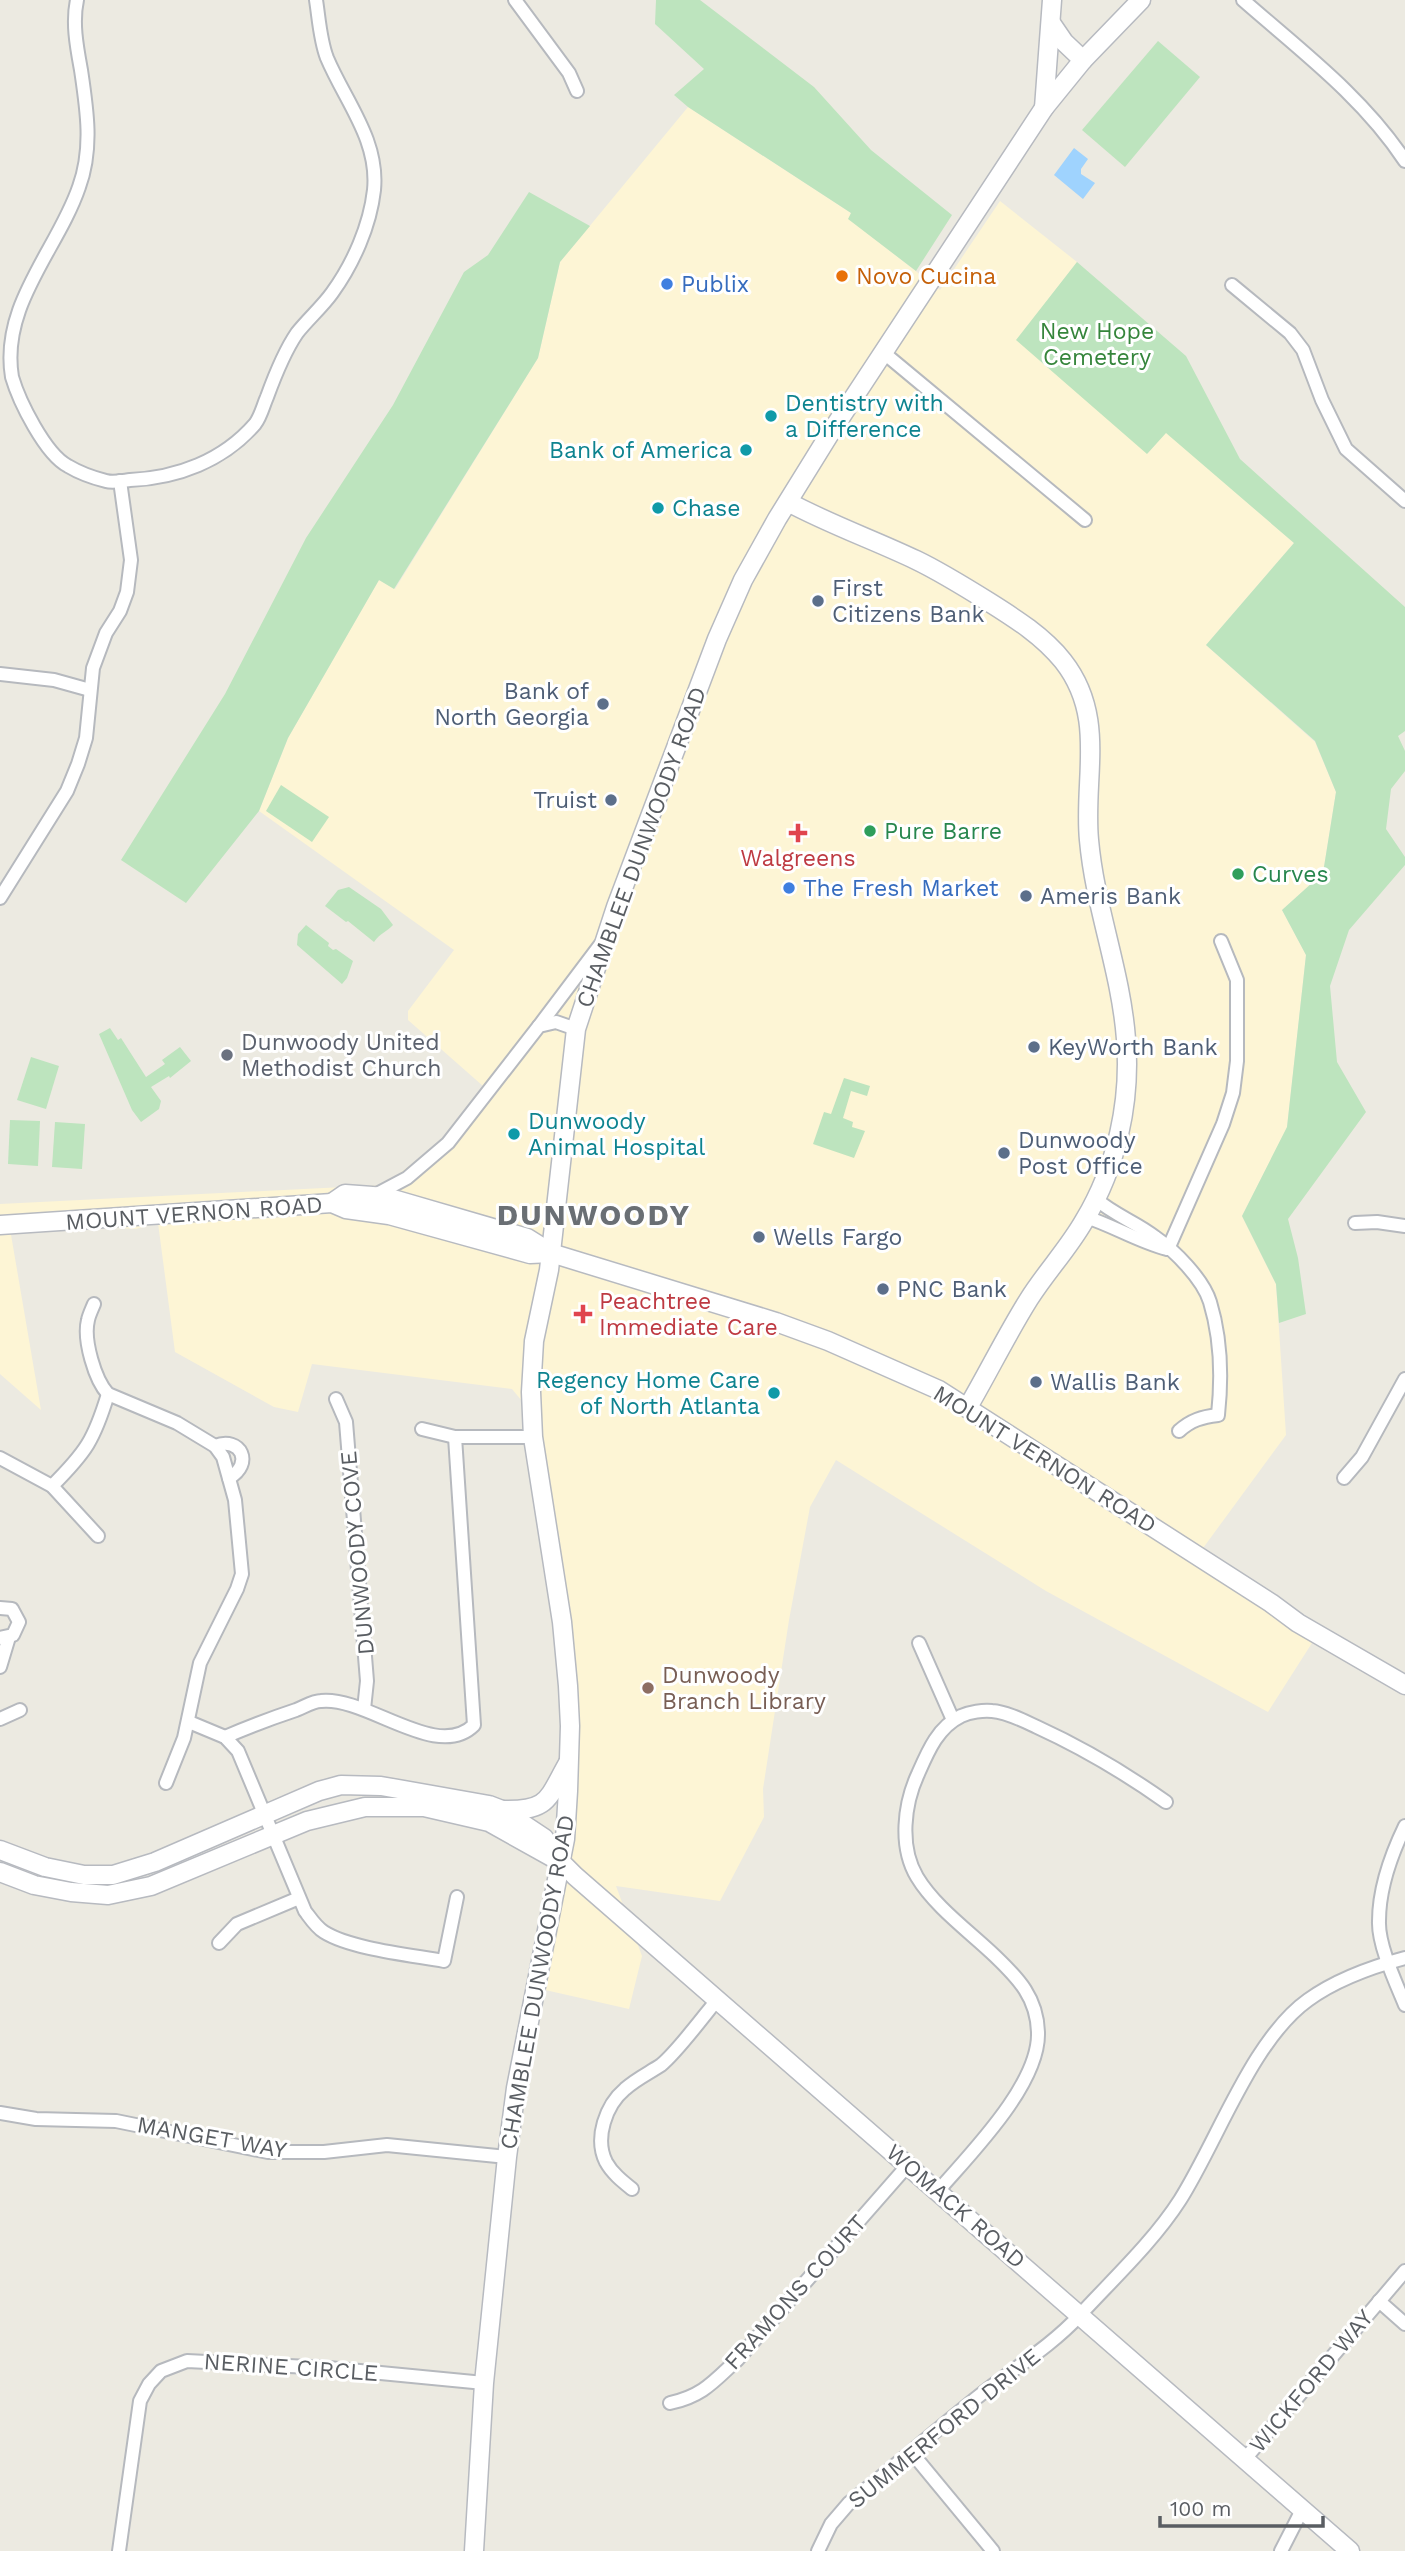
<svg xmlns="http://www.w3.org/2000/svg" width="1405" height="2551" font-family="'Work Sans',sans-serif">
	<rect width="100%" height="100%" fill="#eceae1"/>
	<!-- commercial -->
	<polygon fill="#fdf5d5" points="688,107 851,213 849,219 940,290 1000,201 1077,262 1017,340 1148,453 1166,432 1294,543 1206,645 1315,742 1336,792 1323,873 1282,910 1306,955 1287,1128 1242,1216 1276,1284 1286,1435 1195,1559 1303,1633 1312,1643 1268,1712 1046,1591 836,1460 810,1507 789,1620 763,1789 764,1817 720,1901 616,1886 642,1956 629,2009 532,1987 558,1830 569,1652 532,1413 512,1389 312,1364 298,1412 274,1407 175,1352 158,1223 136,1229 9,1223 41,1410 0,1374 0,1204 384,1185 448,1136 483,1086 408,1020 408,1011 454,950 259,811 288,738 379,580 395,589 538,358 560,262"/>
	<!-- green -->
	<g fill="#bde4be">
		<polygon points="656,0 700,0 814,87 871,150 952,215 916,271 848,219 851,213 688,107 674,95 704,69 655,24"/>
		<polygon points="1158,41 1200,77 1125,167 1082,130"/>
		<polygon points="529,192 590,226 560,262 538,358 394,589 379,580 288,738 259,811 186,903 121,860 225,694 306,538 393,405 464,272 488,255"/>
		<polygon points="1077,262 1186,356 1240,459 1405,607 1405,731 1398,736 1405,751 1405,771 1391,789 1386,829 1405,857 1405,865 1349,930 1330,986 1337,1062 1366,1112 1288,1219 1298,1258 1306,1314 1279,1323 1276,1284 1242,1216 1287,1127 1306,955 1282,910 1323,873 1336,792 1315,741 1206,645 1294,543 1166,433 1147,454 1016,340"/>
		<polygon points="281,785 329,817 312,842 266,811"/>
		<path d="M349,887l32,22 12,16c-6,7 -13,8 -19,17l-26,-21 -2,1 -21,-16 13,-16z"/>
		<polygon points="306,925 329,943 328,946 333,950 336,949 353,961 347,978 342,984 297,945 298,934"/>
		<polygon points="110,1028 118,1040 121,1038 146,1077 165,1064 162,1060 180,1047 191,1061 170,1078 169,1076 151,1087 161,1101 159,1109 141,1122 132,1110 99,1034"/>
		<polygon points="31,1057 59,1066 46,1109 17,1100"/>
		<polygon points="844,1078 870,1086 867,1096 851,1091 843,1118 853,1122 852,1127 865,1131 854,1158 813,1144 824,1112 831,1114"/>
		<polygon points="10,1120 40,1121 38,1166 8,1164"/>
		<polygon points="55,1122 85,1124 82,1169 52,1167"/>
	</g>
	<!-- water -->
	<polygon fill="#9fd3fe" points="1074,148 1088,159 1081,169 1081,174 1095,183 1083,199 1054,175"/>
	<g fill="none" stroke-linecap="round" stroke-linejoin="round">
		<defs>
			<g id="street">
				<path d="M77,0c-5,23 0,48 4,70 6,40 12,79 -2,117 -21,62 -79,118 -67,190 7,24 33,77 56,89 10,6 26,12 38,15 7,2 16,0 24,-1 47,-2 93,-19 125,-56 6,-8 8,-18 12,-27 8,-22 17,-45 30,-64 11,-14 25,-26 35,-40 21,-29 38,-67 42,-103 5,-50 -29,-89 -47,-132 -7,-18 -8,-39 -11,-58"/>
				<polyline points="515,0 569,73 577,91"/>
				<path d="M1243,0c57,50 120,97 162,161"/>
				<polyline points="1232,285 1290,333 1303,350 1322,400 1346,449 1405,501"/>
				<polyline points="884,353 1085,520"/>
				<polyline points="0,674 54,680 90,690"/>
				<polyline points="0,898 67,791 78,764 86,738 93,668 106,633 120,611 127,592 131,560 120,481"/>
				<polyline points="539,1026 600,945"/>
				<polyline points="375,1195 407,1178 448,1143 539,1026 556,1022 576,1029"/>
				<path d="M1096,1199c18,16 40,23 59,38 19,13 48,42 55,65 11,36 12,76 8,113 -16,2 -27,5 -39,16"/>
				<path d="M1086,1217c28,9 53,25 81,32"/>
				<polyline points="1355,1223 1377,1222 1405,1226"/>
				<polyline points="1168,1249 1223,1124 1233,1093 1237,1061 1237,980 1221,941"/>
				<path d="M94,1304c-2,5 -5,11 -6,16 -5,20 7,60 20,74l69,29 38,23 8,11 12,43 7,74 -5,15 -37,74 -16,75 -18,45"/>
				<polyline points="336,1399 346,1422 367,1681 364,1709"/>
				<polyline points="422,1429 455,1437 533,1437"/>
				<path d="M215,1446c26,-10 39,18 14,32"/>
				<polyline points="0,1458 52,1486 98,1536"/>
				<polyline points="1344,1478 1362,1457 1405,1379"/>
				<path d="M52,1486c34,-34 42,-46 56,-92"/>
				<polyline points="0,1608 12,1609 19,1622 13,1635 0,1638"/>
				<polyline points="919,1643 953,1720"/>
				<polyline points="0,1667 9,1637"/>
				<polyline points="0,1719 20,1710"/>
				<path d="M189,1722l36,15 13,14 67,160c6,8 11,16 19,21 27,17 87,23 120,29l13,-64"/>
				<path d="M225,1737c23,-10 47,-19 71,-27 8,-3 17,-9 25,-9 46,-5 116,61 153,24l-19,-288"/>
				<path d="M1405,1826c-14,29 -26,63 -26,95 -1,24 17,62 26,84"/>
				<polyline points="219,1943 237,1924 299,1898"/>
				<polyline points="0,2113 36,2119 116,2121 268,2152 324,2152 387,2145 507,2157"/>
				<path d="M632,2189c-10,-8 -20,-16 -26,-27 -12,-24 0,-57 19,-73 11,-10 24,-16 36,-24 16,-13 42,-48 56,-65"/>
				<path d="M938,2191c32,-37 102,-107 100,-159 -1,-34 -19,-53 -43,-76 -25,-24 -60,-49 -78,-79 -18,-30 -13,-73 1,-103 10,-23 20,-47 43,-58 9,-4 22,-6 31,-5 15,1 32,10 45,16 46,21 88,46 129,75"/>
				<polyline points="1379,2301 1405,2324"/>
				<path d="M670,2403c33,-7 44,-22 68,-44l170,-194"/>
				<polyline points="912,2453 993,2551"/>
				<polyline points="1244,2460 1405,2271"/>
				<polyline points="119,2551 140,2401 149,2384 161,2371 187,2361 329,2368 484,2383"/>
				<path d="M818,2551l13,-27 18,-21c45,-36 89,-75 135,-111 32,-25 67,-46 95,-76 34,-37 74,-74 101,-116 38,-60 72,-160 128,-200 29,-21 63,-33 97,-42"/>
				<polyline points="1281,2551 1302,2510"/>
			</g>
			<g id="secondary">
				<polyline points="1051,23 1064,42 1083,60"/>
				<polyline points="1044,108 1052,0"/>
				<path d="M788,502c41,22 86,38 128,58 25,12 49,27 73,42 27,17 54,34 74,59 44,56 20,116 26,179 6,68 32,131 37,199 5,63 -9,127 -42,182 -16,28 -38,51 -55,78 -22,35 -40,72 -61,108"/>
				<polyline points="332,1203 345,1194 386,1197 527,1238 551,1253"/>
				<polyline points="0,1225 332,1203 346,1209 389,1215 530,1254 551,1253 776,1322 828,1341 939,1390 1271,1603 1298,1623 1405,1685"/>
				<path d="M502,1810c47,1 45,-10 66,-47"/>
				<polyline points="0,1850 45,1867 84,1875 113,1875 155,1862 319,1791 341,1785 381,1786 489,1805 502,1810 544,1838 561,1862 575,1876 1350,2551"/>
				<polyline points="0,1872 34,1885 71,1892 108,1895 151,1886 307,1821 365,1807 424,1807 489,1822 557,1860"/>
				<polyline points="474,2551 484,2383 507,2157 516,2088 565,1839 568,1791 570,1726 568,1686 562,1622 533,1437 531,1392 534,1341 549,1270 576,1029 616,907 717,639 743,580 777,519 829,435 1044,108 1083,60 1141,0"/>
			</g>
		</defs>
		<!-- street casing -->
		<use href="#street" stroke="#b6b9be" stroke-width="16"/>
		<!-- secondary casing -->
		<use href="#secondary" stroke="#b7bac0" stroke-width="21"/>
		<!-- street -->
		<use href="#street" stroke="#fff" stroke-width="12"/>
		<!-- secondary -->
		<use href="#secondary" stroke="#fff" stroke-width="18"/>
	</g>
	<!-- markers -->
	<circle fill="#e8710a" stroke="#fff" stroke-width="2.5" cx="842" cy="276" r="7"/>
	<g fill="#3f7fe0" stroke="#fff" stroke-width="2.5">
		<circle cx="667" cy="284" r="7"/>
		<circle cx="789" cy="888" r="7"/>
	</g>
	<g fill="#0f9aa8" stroke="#fff" stroke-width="2.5">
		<circle cx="771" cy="416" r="7"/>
		<circle cx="746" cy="450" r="7"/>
		<circle cx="658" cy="508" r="7"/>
		<circle cx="514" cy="1134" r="7"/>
		<circle cx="774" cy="1393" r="7"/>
	</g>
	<g fill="#5c6f8a" stroke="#fff" stroke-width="2.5">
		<circle cx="818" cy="601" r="7"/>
		<circle cx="603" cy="704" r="7"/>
		<circle cx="611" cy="800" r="7"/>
		<circle cx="1026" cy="896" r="7"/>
		<circle cx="1034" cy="1047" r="7"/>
		<circle cx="1004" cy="1153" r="7"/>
		<circle cx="759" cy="1237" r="7"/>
		<circle cx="883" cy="1289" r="7"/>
		<circle cx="1036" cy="1382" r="7"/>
	</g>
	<g fill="#2e9e5b" stroke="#fff" stroke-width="2.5">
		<circle cx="870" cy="831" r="7"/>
		<circle cx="1238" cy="874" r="7"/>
	</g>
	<g fill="#e0444e" stroke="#fff" stroke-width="2.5">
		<path d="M794.5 822.5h7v7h7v7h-7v7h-7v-7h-7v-7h7z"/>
		<path d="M579.5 1303.5h7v7h7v7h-7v7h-7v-7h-7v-7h7z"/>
	</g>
	<circle fill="#6b7280" stroke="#fff" stroke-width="2.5" cx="227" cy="1055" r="7"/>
	<circle fill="#8d6e63" stroke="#fff" stroke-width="2.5" cx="648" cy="1688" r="7"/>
	<g text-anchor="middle" stroke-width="6" stroke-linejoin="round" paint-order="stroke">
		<!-- food labels -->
		<g font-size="23" fill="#c56008" stroke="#fff" text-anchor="start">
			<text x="856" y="284">Novo Cucina</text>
		</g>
		<!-- shop labels -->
		<g font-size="23" fill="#366cbe" stroke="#fff" text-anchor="start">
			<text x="681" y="292">Publix</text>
			<text x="803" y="896">The Fresh Market</text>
		</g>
		<!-- park labels -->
		<g font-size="23" fill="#35853b" stroke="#fff">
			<text x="1097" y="339">New Hope<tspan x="1097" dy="26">Cemetery</tspan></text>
		</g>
		<!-- culture labels -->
		<g font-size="23" fill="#0d838f" stroke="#fff" text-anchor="start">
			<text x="785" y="411">Dentistry with<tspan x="785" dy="26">a Difference</tspan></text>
			<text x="732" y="458" text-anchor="end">Bank of America</text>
			<text x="672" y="516">Chase</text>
			<text x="528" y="1129">Dunwoody<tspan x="528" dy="26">Animal Hospital</tspan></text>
			<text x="760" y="1388" text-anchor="end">Regency Home Care<tspan x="760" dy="26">of North Atlanta</tspan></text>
		</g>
		<!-- service labels -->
		<g font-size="23" fill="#4e5e75" stroke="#fff" text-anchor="start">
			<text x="832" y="596">First<tspan x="832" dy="26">Citizens Bank</tspan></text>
			<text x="589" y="699" text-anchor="end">Bank of<tspan x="589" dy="26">North Georgia</tspan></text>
			<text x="597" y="808" text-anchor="end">Truist</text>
			<text x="1040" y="904">Ameris Bank</text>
			<text x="1048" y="1055">KeyWorth Bank</text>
			<text x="1018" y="1148">Dunwoody<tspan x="1018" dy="26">Post Office</tspan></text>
			<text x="773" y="1245">Wells Fargo</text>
			<text x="897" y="1297">PNC Bank</text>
			<text x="1050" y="1390">Wallis Bank</text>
		</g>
		<!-- leisure labels -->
		<g font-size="23" fill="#27864d" stroke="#fff" text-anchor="start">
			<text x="884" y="839">Pure Barre</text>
			<text x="1252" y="882">Curves</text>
		</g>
		<!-- street labels -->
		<g font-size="23" fill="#595d62" stroke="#fff">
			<text transform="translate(641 847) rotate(-70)" y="8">CHAMBLEE DUNWOODY ROAD</text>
			<text transform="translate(194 1213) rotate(-4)" y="8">MOUNT VERNON ROAD</text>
			<text transform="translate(1045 1459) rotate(32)" y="8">MOUNT VERNON ROAD</text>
			<text transform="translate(357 1553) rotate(-95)" y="8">DUNWOODY COVE</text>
			<text transform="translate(537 1982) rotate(-80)" y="8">CHAMBLEE DUNWOODY ROAD</text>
			<text transform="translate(212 2137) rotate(10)" y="8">MANGET WAY</text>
			<text transform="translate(956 2206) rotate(41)" y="8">WOMACK ROAD</text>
			<text transform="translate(795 2292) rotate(-48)" y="8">FRAMONS COURT</text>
			<text transform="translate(291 2367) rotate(4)" y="8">NERINE CIRCLE</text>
			<text transform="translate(1311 2381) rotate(-50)" y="8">WICKFORD WAY</text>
			<text transform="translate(944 2428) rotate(-39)" y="8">SUMMERFORD DRIVE</text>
		</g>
		<!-- health labels -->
		<g font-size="23" fill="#be3a42" stroke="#fff">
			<text x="798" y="866">Walgreens</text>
			<text x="599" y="1309" text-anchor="start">Peachtree<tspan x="599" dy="26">Immediate Care</tspan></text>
		</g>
		<!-- worship labels -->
		<g font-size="23" fill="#5b616d" stroke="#fff" text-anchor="start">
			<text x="241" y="1050">Dunwoody United<tspan x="241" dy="26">Methodist Church</tspan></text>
		</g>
		<!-- education labels -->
		<g font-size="23" fill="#785e54" stroke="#fff" text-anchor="start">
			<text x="662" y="1683">Dunwoody<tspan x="662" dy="26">Branch Library</tspan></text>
		</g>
		<!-- district labels -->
		<g font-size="30" font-weight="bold" letter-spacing="2" fill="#6a6f74" stroke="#fff">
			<text x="594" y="1225">DUNWOODY</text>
		</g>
	</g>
	<!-- scale -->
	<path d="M1160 2516v10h163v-10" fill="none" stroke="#595d62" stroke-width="3.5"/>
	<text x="1170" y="2516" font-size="21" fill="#595d62" stroke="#ffffff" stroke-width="5" paint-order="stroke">100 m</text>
</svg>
